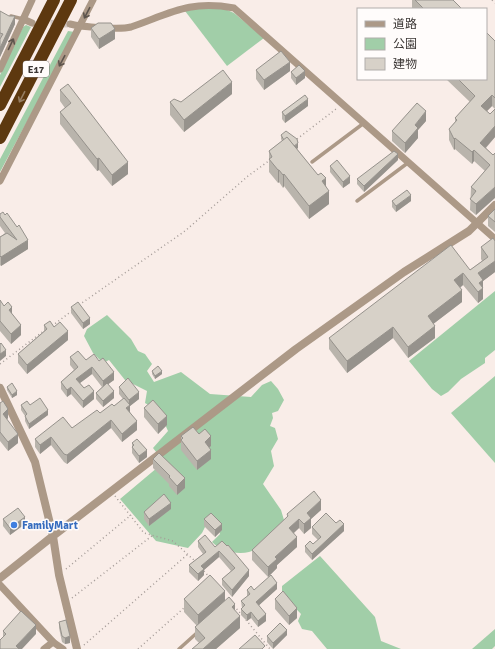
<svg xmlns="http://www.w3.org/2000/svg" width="495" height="649" font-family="Signika,'Noto Sans JP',sans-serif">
	<rect width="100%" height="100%" fill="#f9ede8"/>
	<!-- green -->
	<g fill="#a1cea8">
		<polygon points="216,5 234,13 264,38 227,66 182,7"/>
		<polygon points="26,25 31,27 0,87 0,75 23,27"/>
		<polygon points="68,31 75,32 0,172 0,159"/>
		<polygon points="495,291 495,350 485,358 485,363 461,379 448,392 441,396 432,389 409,361"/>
		<path d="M107,315l24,24 7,12 7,3 7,10 -5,7 7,11 27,-10 29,22 41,3 11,-12 9,-4 7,8 6,11 -6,11 -6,2 1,5 -3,8 5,2 3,11 -7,12 3,15 -11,18 18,26 3,10c-18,20 -24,37 -53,32 -8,-2 -13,-4 -19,-10l8,-8 -3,-9 -10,-2 -5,10 -14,15 -32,-7 -36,-42 44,-37 -11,-14 15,-17 -9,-20 -14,-8 2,-12 -22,-11 -16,-20 -6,3 -10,-10 -9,-17 3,-7z"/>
		<polygon points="495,376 495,463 451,413"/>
		<polygon points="320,556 375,617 381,641 401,649 327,649 312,631 302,629 298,621 301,614 282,594 282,586"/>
		<polygon points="495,629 495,646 492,649 472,649"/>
	</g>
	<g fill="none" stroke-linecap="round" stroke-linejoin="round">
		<!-- minor-tunnel -->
		<polyline stroke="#d3c8c4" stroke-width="7" stroke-dasharray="7 3.5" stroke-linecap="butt" points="40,23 70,24"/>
		<!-- path -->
		<g stroke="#a59c98" stroke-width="1.5" stroke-dasharray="1 3" stroke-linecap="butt">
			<polyline points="492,0 495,3"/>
			<polyline points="297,139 336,109"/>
			<polyline points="79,305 185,231 248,176 270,160"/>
			<polyline points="52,326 73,310"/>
			<polyline points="0,364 45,330"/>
			<polyline points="115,496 144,533 173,541 196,562"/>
			<polyline points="66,569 131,515"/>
			<polyline points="204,571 209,577"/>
			<polyline points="72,598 153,535"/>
			<polyline points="234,606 242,615"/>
			<polyline points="246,620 270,649"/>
			<polyline points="84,645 188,554"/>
			<polyline points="138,649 185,607"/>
		</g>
		<!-- service -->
		<g stroke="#ac9987" stroke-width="3.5">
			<polyline points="11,16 23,19"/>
			<polyline points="312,162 364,123"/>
			<polyline points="357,201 409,162"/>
			<polyline points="179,649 199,631"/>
		</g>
		<!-- minor -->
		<g stroke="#ac9987" stroke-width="7">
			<polyline points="23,19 32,23"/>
			<path d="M70,24c12,3 50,6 61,3 40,-14 58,-27 103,-19l261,231"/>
			<polyline points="0,69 32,0"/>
			<polyline points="0,181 93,0"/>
			<polyline points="0,585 53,642 63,649"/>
			<polyline points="44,649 53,642"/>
		</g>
		<!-- tertiary -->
		<g stroke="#ac9987" stroke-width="8">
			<polyline points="0,388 35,462 53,536 0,578"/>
			<polyline points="77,649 59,575 53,536 296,349 404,272 469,231 495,205"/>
		</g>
		<!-- motorway -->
		<g stroke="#5d380f" stroke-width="12">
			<polyline points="0,105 54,0"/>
			<polyline points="0,138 71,0"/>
		</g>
	</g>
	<!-- wall -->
	<g fill="#b9b4ac" fill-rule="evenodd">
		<polygon points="412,0 453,0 462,9 412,9"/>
		<polygon points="0,11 15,24 0,57"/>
		<polygon points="91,28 115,39 99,49 91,37"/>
		<path d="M495,41v96l-9,11 7,7 -17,60 -6,-5 1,-23 14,-16 -11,-10 -2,3 -17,-15 -1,1 -5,-10v-11l6,-7v-4l15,-16 -24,-23h40zM492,106l3,3 -5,5 -3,-3z"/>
		<polygon points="256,70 290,71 264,90 256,79"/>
		<polygon points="291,72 305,78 296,85 291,78"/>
		<polygon points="60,90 128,174 112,186 99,170 97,171 60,124 60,112 65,108 60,101"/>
		<polygon points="232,94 184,132 170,115 170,102 181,102"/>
		<polygon points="308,106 285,123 282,119 282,112"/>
		<polygon points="426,121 418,130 418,138 405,153 392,141 392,131"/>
		<polygon points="281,135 298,148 297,149 326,186 329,204 309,219 284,186 283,188 279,182 278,183 269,172 269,151 282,141 281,139"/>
		<polygon points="398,160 364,192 357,184 357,179"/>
		<polygon points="330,166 350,183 343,188 330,172"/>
		<polygon points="392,201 411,201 396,212 392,207"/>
		<polygon points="495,209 495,232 488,226 488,216"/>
		<polygon points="0,214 28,249 1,266 0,265 0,237 5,233 0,226"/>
		<polygon points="495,241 495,272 483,281 483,299 478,303 463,285 460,288 462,302 433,324 435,338 408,358 393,338 347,373 329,349 329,338 470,270 482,261 481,259 481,247"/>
		<polygon points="0,300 4,306 12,314 21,335 11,344 0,331"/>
		<polygon points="71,307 90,324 83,329 71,313"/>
		<polygon points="44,325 68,340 27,374 18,363 18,354 44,331"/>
		<polygon points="70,357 86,360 114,380 108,384 114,398 103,407 96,399 96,393 102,387 92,374 80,383 94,399 83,408 71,394 67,397 61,389 61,382 74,370 70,365"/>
		<polygon points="152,371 162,374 155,379 152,374"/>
		<polygon points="7,387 17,395 12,398 7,390"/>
		<polygon points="119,387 139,399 130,406 130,412 137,430 122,442 111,428 67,464 64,462 51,445 40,454 35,447 35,439 72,428 114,406 123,399 119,394"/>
		<polygon points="0,403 8,418 7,420 18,443 8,451 0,441"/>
		<polygon points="21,405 30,405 48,415 29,429 25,421 25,416 21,410"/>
		<polygon points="144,408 167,425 158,434 144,417"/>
		<polygon points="199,434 211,446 209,447 211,459 197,470 181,450 181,436"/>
		<polygon points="132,443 147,457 139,463 132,453"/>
		<polygon points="153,459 185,488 177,495 169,486 169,484 153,468"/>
		<polygon points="171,509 149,526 144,519 144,512"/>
		<polygon points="321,510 311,519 311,528 304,534 299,528 294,533 297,547 277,565 277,568 268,577 252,560 252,550 287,517 287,514"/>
		<polygon points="3,519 25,524 10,535 3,526"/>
		<polygon points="204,519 222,530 215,537 204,526"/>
		<polygon points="336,523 344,531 312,560 305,552 305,546 313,544 318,540 312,534 312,527"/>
		<polygon points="198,541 215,547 249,576 232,597 222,585 222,579 231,571 219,557 204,570 204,575 198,581 189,572 189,565 203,554 198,547"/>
		<polygon points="277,589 259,605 266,621 258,627 251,618 247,621 241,615 241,609 242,608 241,601 247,597 247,590"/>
		<polygon points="184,599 225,601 235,610 240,628 216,649 192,649 199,643 195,639 195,627 197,626 184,612"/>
		<polygon points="275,599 297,618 289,625 275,609"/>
		<polygon points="59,622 70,643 65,644 62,642 59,628"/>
		<polygon points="3,631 36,634 3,637"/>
		<polygon points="287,635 273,649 267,642 267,636"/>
	</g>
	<!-- shaded-wall -->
	<g fill="#96928c">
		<polygon points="15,16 15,24 0,57 0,48"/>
		<polygon points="115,29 115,39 99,49 99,39"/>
		<polygon points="290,62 290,71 264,90 264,80"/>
		<polygon points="305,71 305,78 296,85 296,78"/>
		<polygon points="232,82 232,94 184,132 184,120"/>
		<polygon points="492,95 492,106 481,117 481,106"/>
		<polygon points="308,99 308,106 285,123 285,116"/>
		<polygon points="426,111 426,121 418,130 418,138 405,153 405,143 415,125"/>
		<polygon points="495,126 495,137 480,154 480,143"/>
		<polygon points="455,138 455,149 454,150 454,139"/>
		<polygon points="298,143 298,148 291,153 291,149"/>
		<polygon points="474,150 474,161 472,164 472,152"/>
		<polygon points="398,154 398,160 364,192 364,186"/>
		<polygon points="99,158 99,170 97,171 97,159"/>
		<polygon points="128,162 128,174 112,186 112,175"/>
		<polygon points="278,170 279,170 279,182 278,183"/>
		<polygon points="284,174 284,186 283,188 283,175"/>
		<polygon points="350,176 350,183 343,188 343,182"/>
		<polygon points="326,178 326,191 322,181"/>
		<polygon points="495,187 495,198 476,215 476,204"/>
		<polygon points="329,191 329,204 309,219 309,206"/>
		<polygon points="411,195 411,201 396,212 396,206"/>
		<polygon points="28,240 28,249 1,266 1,257"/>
		<polygon points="495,261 495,272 483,281 483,299 478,303 478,273"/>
		<polygon points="463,273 463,285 454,292 454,280"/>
		<polygon points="462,290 462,302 428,328 428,316"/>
		<polygon points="12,307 12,317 9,310"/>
		<polygon points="90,318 90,324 83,329 83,323"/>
		<polygon points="21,325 21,335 11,344 11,334"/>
		<polygon points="435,326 435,338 408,358 408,347"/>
		<polygon points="393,327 393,338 347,373 347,361"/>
		<polygon points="68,331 68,340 27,374 27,365"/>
		<polygon points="6,350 6,356 0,361 0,354"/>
		<polygon points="92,367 92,374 76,386 76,379"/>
		<polygon points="162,371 162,374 155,379 155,376"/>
		<polygon points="114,372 114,380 103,388 103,381"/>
		<polygon points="71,387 71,394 67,397 67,390"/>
		<polygon points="17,391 17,395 12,398 12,395"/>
		<polygon points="94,391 94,399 83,408 83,401"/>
		<polygon points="114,391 114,398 103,407 103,401"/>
		<polygon points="139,392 139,399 130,406 130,414 126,408 129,406 129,400"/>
		<polygon points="8,409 8,418 3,423 3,414"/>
		<polygon points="48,410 48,415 29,429 29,424"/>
		<polygon points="167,416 167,425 158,434 158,424"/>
		<polygon points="111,420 111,428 67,464 67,455"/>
		<polygon points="137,421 137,430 122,442 122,434"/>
		<polygon points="18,434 18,443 8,451 8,442"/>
		<polygon points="211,436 211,446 205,451 205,442"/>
		<polygon points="51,437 51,445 40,454 40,445"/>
		<polygon points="147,450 147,457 139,463 139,456"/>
		<polygon points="211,450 211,459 197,470 197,461"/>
		<polygon points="185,478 185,488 177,495 177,486"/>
		<polygon points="321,500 321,510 311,519 311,528 304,534 304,524 307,513"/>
		<polygon points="171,503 171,509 149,526 149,519"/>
		<polygon points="25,517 25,524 10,535 10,528"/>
		<polygon points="299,519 299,528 289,537 289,528"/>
		<polygon points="222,524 222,530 215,537 215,530"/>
		<polygon points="344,524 344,531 312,560 312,554"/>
		<polygon points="297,537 297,547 277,565 277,568 268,577 268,567 275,557"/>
		<polygon points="219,551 219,557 204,570 204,575 198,581 198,574 201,566"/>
		<polygon points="249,570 249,576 232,597 232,590"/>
		<polygon points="277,583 277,589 256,608 256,602"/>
		<polygon points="225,591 225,604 198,628 198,615"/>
		<polygon points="235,604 235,616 232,607"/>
		<polygon points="297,608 297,618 289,625 289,616"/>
		<polygon points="251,612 251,618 247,621 247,615"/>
		<polygon points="266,614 266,621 258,627 258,621"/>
		<polygon points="240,616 240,628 216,649 203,649"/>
		<polygon points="36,625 36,634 22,649 16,649 16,646"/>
		<polygon points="287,630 287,635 273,649 273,643"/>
		<polygon points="70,636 70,643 65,644 65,638"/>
	</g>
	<!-- building -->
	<g fill="#d7d1c8" stroke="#96928c">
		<polygon points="415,0 453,0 462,9 424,9"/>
		<polygon points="0,11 9,16 15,16 0,48 0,39 3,34 0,33"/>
		<polygon points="98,23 111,23 115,29 99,39 91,28"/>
		<polygon points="486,32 495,41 495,98 492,95 481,106 490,114 495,109 495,126 480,143 493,155 495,153 495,187 476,204 470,199 476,191 471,187 490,165 474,150 472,152 455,138 454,139 449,129 457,120 455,118 475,96 458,79 486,79"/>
		<polygon points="281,51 290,62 264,80 256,70"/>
		<polygon points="299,65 305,71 296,78 291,72"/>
		<polygon points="223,70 232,82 184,120 170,102 174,99 181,102"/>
		<polygon points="68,84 128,162 112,175 99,158 97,159 60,112 71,103 60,90"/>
		<polygon points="305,95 308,99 285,116 282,112"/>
		<polygon points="417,103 426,111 415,125 418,128 405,143 392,131"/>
		<polygon points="286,131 297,139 298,143 294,146 287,137 284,140 281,135"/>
		<polygon points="287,137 318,175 321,173 326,178 322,181 329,191 309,206 284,174 283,175 279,170 278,170 269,159 272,157 269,151"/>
		<polygon points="394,151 398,154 364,186 357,179"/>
		<polygon points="337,160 350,176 343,182 330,166"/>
		<polygon points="407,190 411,195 396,206 392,201"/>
		<polygon points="495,209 495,222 488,216"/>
		<polygon points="3,212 5,215 7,213 17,227 19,225 28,240 1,257 0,256 0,237 7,233 17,240 0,217 0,214"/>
		<polygon points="493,238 495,241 495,261 478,273 483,280 479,283 483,288 478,292 463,273 454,280 462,290 428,316 435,326 408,347 393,327 347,361 329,338 451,245 470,270 488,257 481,247"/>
		<polygon points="0,300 4,306 8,302 12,307 9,310 21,325 11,334 0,321"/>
		<polygon points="78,302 90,318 83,323 71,307"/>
		<polygon points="50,321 54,327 60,322 68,331 27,365 18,354 47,329 44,325"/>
		<polygon points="1,343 6,350 0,354 0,344"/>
		<polygon points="78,351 86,360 94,354 99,361 103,358 114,372 103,381 92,367 76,379 84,388 89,385 94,391 83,401 71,387 67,390 61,382 78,367 70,357"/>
		<polygon points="158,366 162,371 155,376 152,371"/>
		<polygon points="128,378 139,392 129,400 119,387"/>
		<polygon points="12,383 17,391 12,395 7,387"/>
		<polygon points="107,383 114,391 103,401 96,393"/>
		<polygon points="40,398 48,410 29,424 25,416 27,414 21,405 27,401 30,405"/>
		<polygon points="124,398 130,405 126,408 137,421 122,434 111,420 67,455 64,454 51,437 40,445 35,439 63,417 72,428 97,410 100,413 112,404 114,406"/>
		<polygon points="153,400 167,416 158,424 144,408"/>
		<polygon points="3,401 8,409 3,414 18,434 8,442 0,432 0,403"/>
		<polygon points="193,427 199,434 205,429 211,436 205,442 211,450 197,461 181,440 183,438 181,436"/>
		<polygon points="137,439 147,450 139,456 132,447 134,445 132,443"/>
		<polygon points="159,453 185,478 177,486 169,477 170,476 153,459"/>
		<polygon points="314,491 321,500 307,513 311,518 304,524 299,519 289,528 297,537 275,557 277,559 268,567 252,550 288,516 287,514"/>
		<polygon points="164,494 171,503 149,519 144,512"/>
		<polygon points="18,508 25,517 10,528 3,519"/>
		<polygon points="211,513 222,524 215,530 204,519"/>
		<polygon points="326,513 336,523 340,520 344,524 312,554 305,546 310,541 313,544 321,537 312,527"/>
		<polygon points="205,535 215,547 222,541 227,546 228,545 249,570 232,590 222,579 235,568 219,551 201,566 204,569 198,574 189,565 206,552 198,541"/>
		<polygon points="210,575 225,591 198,615 184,599"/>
		<polygon points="271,575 277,583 256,602 266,614 258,621 251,612 247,615 241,609 245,605 241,601 250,594 247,590 251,586 254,590"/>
		<polygon points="283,591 297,608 289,616 275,599"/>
		<polygon points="229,597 235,604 232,607 240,616 203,649 192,649 205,638 195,627"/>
		<polygon points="21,611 36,625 16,646 19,649 0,649 0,640 6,634 3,631"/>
		<polygon points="66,620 70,636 65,638 62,636 59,622"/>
		<polygon points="280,623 287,630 273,643 267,636"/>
		<polygon points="255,635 265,646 262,649 239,649"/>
	</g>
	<!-- one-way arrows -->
	<defs><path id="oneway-shaft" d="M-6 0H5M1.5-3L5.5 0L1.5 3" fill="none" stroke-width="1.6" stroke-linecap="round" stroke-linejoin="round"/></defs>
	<g stroke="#5d544d">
		<use href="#oneway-shaft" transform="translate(87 13) rotate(117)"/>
		<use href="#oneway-shaft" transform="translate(11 44) rotate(-65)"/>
		<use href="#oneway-shaft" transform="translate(62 61) rotate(118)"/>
	</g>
	<use stroke="#967d62" href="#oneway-shaft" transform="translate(22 97) rotate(117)"/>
	<!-- markers -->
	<circle fill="#3f7fe0" stroke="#fffcfb" stroke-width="1.5" cx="14" cy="525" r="4"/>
	<g text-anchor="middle" stroke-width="3" stroke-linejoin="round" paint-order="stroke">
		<!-- shield labels -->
		<rect fill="#fffcfb" stroke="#767170" stroke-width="1" x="23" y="61" width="26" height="16" rx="3"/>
		<g font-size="10" font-weight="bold" fill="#3b3634">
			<text x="36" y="73">E17</text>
		</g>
		<!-- shop labels -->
		<g font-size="11" font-weight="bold" fill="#366cbe" stroke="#fffcfb" text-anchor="start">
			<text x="22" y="529">FamilyMart</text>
		</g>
	</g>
	<!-- legend -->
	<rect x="357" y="8" width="130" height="72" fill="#fffcfb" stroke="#b1adab"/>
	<rect x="365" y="21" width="20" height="6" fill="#ac9987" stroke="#b1adab"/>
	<text x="393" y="28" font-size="12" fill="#3b3634">道路</text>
	<rect x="365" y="38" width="20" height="12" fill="#a1cea8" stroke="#b1adab"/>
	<text x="393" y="48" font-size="12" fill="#3b3634">公園</text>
	<rect x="365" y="58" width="20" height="12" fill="#d7d1c8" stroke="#b1adab"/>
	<text x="393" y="68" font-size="12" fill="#3b3634">建物</text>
</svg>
